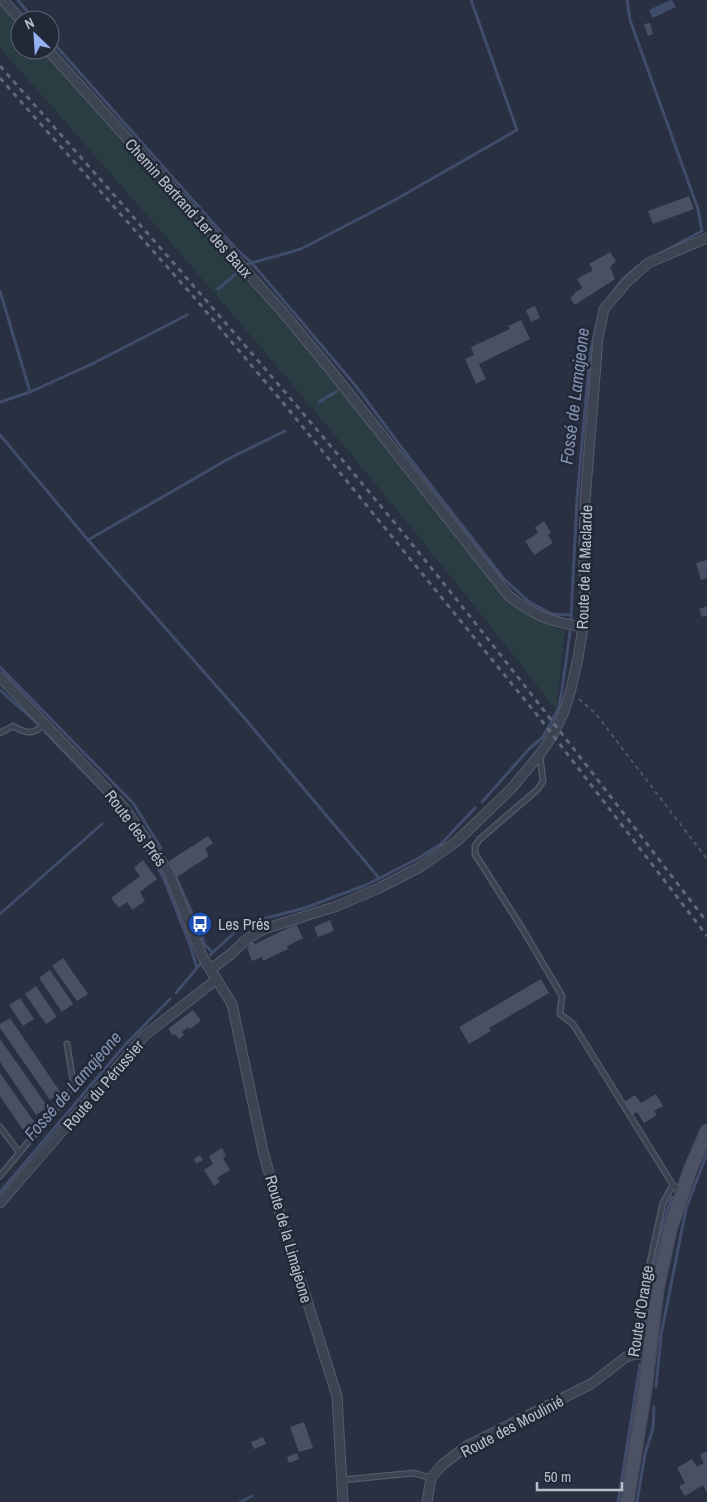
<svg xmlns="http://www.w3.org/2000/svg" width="707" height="1502" font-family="'Archivo Narrow',sans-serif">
	<rect width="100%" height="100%" fill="#283042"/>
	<!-- green -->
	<path fill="#2a3d43" d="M0,1l20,22v27h24l256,288 194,247 22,21 28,17 21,8 -9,79c-176,-229 -365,-446 -556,-662z"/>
	<!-- water -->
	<polygon fill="#3f4c6a" points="670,0 672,0 676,7 653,18 649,10"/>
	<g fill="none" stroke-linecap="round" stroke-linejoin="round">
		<!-- stream -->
		<g stroke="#3f4c6a" stroke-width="3">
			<polyline points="18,0 34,20"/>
			<polyline points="627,0 630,20 698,209 702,231 657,255"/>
			<polyline points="50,39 237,250 251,262 355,385 411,460 504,579 528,601 552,614 571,615"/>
			<polyline points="248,264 301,249 393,201 517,130 471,0"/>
			<polyline points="218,289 237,273"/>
			<polyline points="0,291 30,392 0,402"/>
			<polyline points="606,302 622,280 638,266"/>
			<polyline points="30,392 94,363 187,315"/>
			<polyline points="319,402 337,391"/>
			<polyline points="0,435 88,540 241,714 379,878"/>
			<polyline points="88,540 230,458 285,431"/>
			<polyline points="571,618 577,499 590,354 597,324"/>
			<polyline points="0,667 133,803 161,848"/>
			<polyline points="0,690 38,724"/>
			<polyline points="45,732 117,806 156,864 164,879 190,945 197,968"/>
			<polyline points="482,802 529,749 543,737 558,709 562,690 570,632"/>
			<polyline points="170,864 202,935 204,944 212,952"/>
			<polyline points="0,914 102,824"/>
			<polyline points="241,929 266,918 305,908 366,885 417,859 441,844 475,808"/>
			<polyline points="210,955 234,933"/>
			<polyline points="176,993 201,963"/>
			<polyline points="0,1192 125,1045 170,999"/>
			<path d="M643,1336c6,-47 12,-95 29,-139"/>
			<polyline points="656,1387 661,1335 686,1209 707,1153"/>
			<polyline points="240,1502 252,1496"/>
			<polyline points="618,1502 640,1365"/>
			<polyline points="637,1502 645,1454 653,1428 654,1407"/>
		</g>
	</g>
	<!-- building -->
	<g fill="#485063">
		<polygon points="650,23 653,34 648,36 644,24"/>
		<polygon points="689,196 694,209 653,224 648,211"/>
		<polygon points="610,252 616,261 610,267 615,279 575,305 570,298 575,294 574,293 582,288 577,279 593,270 589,264"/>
		<polygon points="535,306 540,318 531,322 526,310"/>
		<polygon points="521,320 530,339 479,364 486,379 476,384 465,359 474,355 471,347 510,329 508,326"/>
		<polygon points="544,521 551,533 548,535 553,543 534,555 525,541 538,533 535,527"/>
		<polygon points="707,560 707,571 706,571 707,578 701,580 696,563"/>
		<polygon points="707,606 707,615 702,617 699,609"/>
		<polygon points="208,836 213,843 205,849 209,856 177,877 169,861"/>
		<polygon points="143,860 157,879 140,892 145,901 132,910 127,902 119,908 111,898 140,876 134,868"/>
		<polygon points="330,920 334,931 318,937 314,927"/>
		<polygon points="297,925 303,938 287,946 288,949 263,961 262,957 252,961 247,948 252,941 255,944 292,926"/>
		<polygon points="63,958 88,994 77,1001 52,966"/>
		<polygon points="50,970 73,1004 62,1012 39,978"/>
		<polygon points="541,979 549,993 489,1028 491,1031 469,1044 459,1027"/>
		<polygon points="36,986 57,1017 46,1024 25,994"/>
		<polygon points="20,998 34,1019 23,1026 9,1005"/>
		<polygon points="193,1010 201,1021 190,1029 188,1027 182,1032 184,1035 179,1039 175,1034 173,1035 168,1029"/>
		<polygon points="10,1018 61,1093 50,1100 0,1028 0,1024"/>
		<polygon points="0,1039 48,1107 36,1115 0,1062"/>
		<polygon points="0,1073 35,1123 23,1130 0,1096"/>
		<polygon points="656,1094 663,1106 654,1111 657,1115 644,1123 637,1112 632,1115 624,1102 635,1095 641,1103"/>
		<polygon points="222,1148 226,1156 223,1158 230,1170 217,1178 220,1182 214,1186 204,1170 213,1164 209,1156"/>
		<polygon points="200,1155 203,1160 196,1164 194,1159"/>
		<polygon points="304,1422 313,1448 299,1452 290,1427"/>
		<polygon points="263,1437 266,1444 254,1449 251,1442"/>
		<polygon points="707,1451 707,1493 703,1485 685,1496 679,1486 685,1483 677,1468 692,1459 697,1467 704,1463 700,1455"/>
		<polygon points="297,1453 299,1459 289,1463 287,1457"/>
	</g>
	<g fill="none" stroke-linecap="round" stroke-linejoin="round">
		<defs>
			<g id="lane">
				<path d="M0,733l13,-7c14,8 20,9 32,-2"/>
				<polyline points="540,756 543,781 538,789 480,839 475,846 475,854 522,928 562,996 560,1014 573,1024 673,1185 681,1192"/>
				<polyline points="0,1127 19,1152"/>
				<polyline points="0,1176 74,1087 67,1044"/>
				<polyline points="635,1354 644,1290 663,1203 673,1185"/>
				<polyline points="342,1480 414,1473 431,1478"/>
			</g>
			<g id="street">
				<polyline points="3,0 21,20"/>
				<path d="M48,50l233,260 48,58 180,228c26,20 42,26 74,31"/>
				<polyline points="0,677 123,806 168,871 203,958 232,1004 263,1151 282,1221 337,1396 343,1502"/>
				<polyline points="211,969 231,954 247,939 264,929 337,906 379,888 420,867 457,841 511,789 540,754 553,735 563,714 570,693 578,658 583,627 585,599 584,562 585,501 598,338 604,309 626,283 648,263 707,238"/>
				<polyline points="0,1203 145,1035 217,979"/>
				<polyline points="427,1502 431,1478 442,1465 467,1446 591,1384 626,1357 635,1354 649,1355"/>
			</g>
			<polyline id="secondary" points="627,1502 645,1390 657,1290 670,1230 690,1170 707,1131"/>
		</defs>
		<!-- lane casing -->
		<use href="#lane" stroke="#555b69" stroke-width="7"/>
		<!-- street casing -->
		<use href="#street" stroke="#555b69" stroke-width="11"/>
		<!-- secondary casing -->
		<use href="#secondary" stroke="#464c5b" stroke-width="15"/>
		<!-- path -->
		<polyline stroke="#495a5f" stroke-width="2" stroke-dasharray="4 4" stroke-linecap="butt" points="579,699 596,714 707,859"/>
		<!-- lane -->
		<use href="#lane" stroke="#3c4352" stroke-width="4.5"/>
		<!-- street -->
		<use href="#street" stroke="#3c4352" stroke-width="9"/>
		<!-- secondary -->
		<use href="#secondary" stroke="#4b5264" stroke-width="12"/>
		<!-- rail -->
		<g stroke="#5f6778" stroke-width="3" stroke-dasharray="5 5" stroke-linecap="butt">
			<path d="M0,66c133,150 266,301 394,456 107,131 210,266 313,400"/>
			<polyline points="0,78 193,296 289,410 542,721 707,936"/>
		</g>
	</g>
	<!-- icons -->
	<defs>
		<symbol id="bus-disc" viewBox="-11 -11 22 22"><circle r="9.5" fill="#1a4fb4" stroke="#212837"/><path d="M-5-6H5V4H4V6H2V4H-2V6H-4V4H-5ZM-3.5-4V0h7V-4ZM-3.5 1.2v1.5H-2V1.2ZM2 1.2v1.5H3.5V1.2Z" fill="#fff"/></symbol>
	</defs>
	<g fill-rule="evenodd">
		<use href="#bus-disc" x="186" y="910" width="28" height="28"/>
	</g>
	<g text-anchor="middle" stroke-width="5" stroke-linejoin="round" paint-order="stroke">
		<!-- street labels -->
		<g font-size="16" fill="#babfcb" stroke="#212837">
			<text transform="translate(189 208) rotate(48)" y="6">Chemin Bertrand 1er des Baux</text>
			<text transform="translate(584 567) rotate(-88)" y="6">Route de la Maclarde</text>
			<text transform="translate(136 828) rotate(53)" y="6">Route des Prés</text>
			<text transform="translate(103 1085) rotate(-49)" y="6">Route du Pérussier</text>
			<text transform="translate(289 1239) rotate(74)" y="6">Route de la Limajeone</text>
			<text transform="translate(640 1311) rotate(-81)" y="6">Route d'Orange</text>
			<text transform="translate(512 1426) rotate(-28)" y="6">Route des Moulinié</text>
		</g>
		<!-- poi labels -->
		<g font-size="16" fill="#babfcb" stroke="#212837" text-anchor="start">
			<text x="218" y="930">Les Prés</text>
		</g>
		<!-- water labels -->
		<g font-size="18" font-style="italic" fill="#8391b1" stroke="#212837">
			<text transform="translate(575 396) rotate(-83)" y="6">Fossé de Lamajeone</text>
			<text transform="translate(73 1086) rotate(-49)" y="6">Fossé de Lamajeone</text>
		</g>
	</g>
	<!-- north arrow -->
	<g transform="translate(35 35) rotate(335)"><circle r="24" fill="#212837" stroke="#5e6472"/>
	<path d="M0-4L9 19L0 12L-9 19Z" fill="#96b0f4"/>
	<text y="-8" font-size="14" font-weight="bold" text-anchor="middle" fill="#babfcb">N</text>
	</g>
	<!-- scale -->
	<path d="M537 1482v8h85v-8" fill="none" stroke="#babfcb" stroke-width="2.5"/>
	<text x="544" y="1482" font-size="15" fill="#babfcb" stroke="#212837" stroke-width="4" paint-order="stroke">50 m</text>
</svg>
